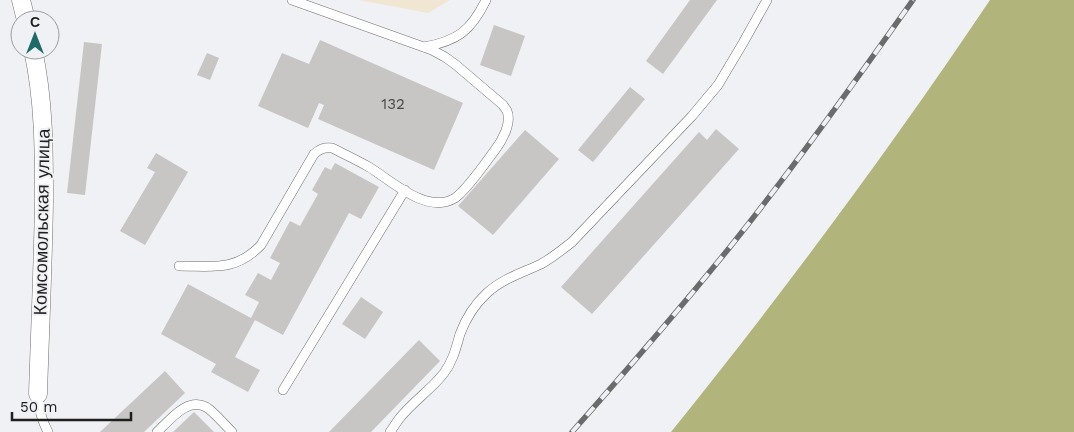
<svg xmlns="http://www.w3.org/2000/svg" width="1074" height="432" font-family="'Work Sans',sans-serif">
	<rect width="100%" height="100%" fill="#f0f1f4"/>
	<!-- industrial -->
	<polygon fill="#f1e6d1" points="359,0 450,0 428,13"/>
	<!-- forest -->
	<path fill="#b2b57b" d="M990,0h84v432h-403c112,-139 219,-283 319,-432z"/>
	<!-- building -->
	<g fill="#c8c6c4">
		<polygon points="690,0 717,0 663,74 646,61"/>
		<polygon points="494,25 525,36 511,76 480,65"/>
		<polygon points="320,40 463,103 434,170 318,119 324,105 319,103 308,128 258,106 282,53 309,64"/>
		<polygon points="84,42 102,44 85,195 67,193"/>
		<polygon points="207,53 219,58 210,80 197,75"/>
		<polygon points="630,87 645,99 593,162 578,150"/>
		<polygon points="716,129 739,149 592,314 561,287 699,132 707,140"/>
		<polygon points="525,130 559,159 493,235 458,206"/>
		<polygon points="156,153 188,172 145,245 120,231 155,172 147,168"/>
		<polygon points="335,163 379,187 361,219 349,213 283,335 255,320 235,357 260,370 248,392 211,372 216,364 161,334 188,284 251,318 259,302 245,295 258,273 271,280 280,263 270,258 290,221 300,226 318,194 312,190 325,167 331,170"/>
		<polygon points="361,297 383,312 365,339 342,324"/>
		<polygon points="419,340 440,361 371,432 329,432"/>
		<polygon points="165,371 185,393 144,432 100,432"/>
		<polygon points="194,412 214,432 173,432"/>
	</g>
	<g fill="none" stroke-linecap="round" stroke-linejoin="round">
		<defs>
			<g id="service">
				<path d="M424,47c33,-6 47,-16 62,-47"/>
				<path d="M179,266c34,0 56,6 82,-21l53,-91c6,-5 10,-7 18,-6 12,6 25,12 37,19 23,14 58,48 86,31 12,-8 31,-36 40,-48 7,-9 17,-27 12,-39 -1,-2 -3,-4 -4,-6l-47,-40 -11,-8 -13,-7 -140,-50"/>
				<polyline points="283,390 405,190"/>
				<path d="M38,394c1,15 3,25 10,38"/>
				<path d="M157,432c13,-12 30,-35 49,-25 6,3 20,19 26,25"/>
				<path d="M390,432c3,-4 6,-9 9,-13 13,-17 32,-29 45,-46 9,-12 12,-25 16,-39 6,-16 15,-30 27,-41 15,-14 35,-20 54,-29 11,-6 21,-14 31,-22l120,-126 26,-31 25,-42 24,-43"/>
			</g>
			<g id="minor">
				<polyline points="21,0 26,20"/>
				<path d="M33,50c11,50 11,100 11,151 -1,64 -4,129 -6,193"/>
			</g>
		</defs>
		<!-- service casing -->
		<use href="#service" stroke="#6e6e71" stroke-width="10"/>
		<!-- minor casing -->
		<use href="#minor" stroke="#6e6e71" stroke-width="19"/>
		<!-- service -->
		<use href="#service" stroke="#fff" stroke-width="9"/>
		<!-- minor -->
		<use href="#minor" stroke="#fff" stroke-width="18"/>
		<defs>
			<path id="rail" d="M572,432c54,-61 107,-122 158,-185 64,-80 124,-164 183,-247"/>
		</defs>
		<!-- rail casing -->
		<use href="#rail" stroke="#6a6b6d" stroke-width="5.5"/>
		<!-- rail -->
		<use href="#rail" stroke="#f0f1f4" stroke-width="4" stroke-dasharray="11" stroke-linecap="butt"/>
	</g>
	<g text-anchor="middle" stroke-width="4" stroke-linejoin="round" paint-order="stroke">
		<!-- number labels -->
		<g font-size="15" fill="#494949">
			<text x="393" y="109">132</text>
		</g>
		<!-- street labels -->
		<g font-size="18" fill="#1f1f20" stroke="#f0f1f4">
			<text transform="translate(42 222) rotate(-89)" y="6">Комсомольская улица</text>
		</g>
	</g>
	<!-- north arrow -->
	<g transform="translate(35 35)"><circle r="24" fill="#f0f1f4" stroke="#9c9d9f"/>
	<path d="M0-4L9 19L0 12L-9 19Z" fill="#1f6b69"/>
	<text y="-8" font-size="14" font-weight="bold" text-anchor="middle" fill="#1f1f20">С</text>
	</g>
	<!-- scale -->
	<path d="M12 412v8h119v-8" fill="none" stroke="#1f1f20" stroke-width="2.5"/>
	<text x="20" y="412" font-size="15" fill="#1f1f20" stroke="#f0f1f4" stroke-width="4" paint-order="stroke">50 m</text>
</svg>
